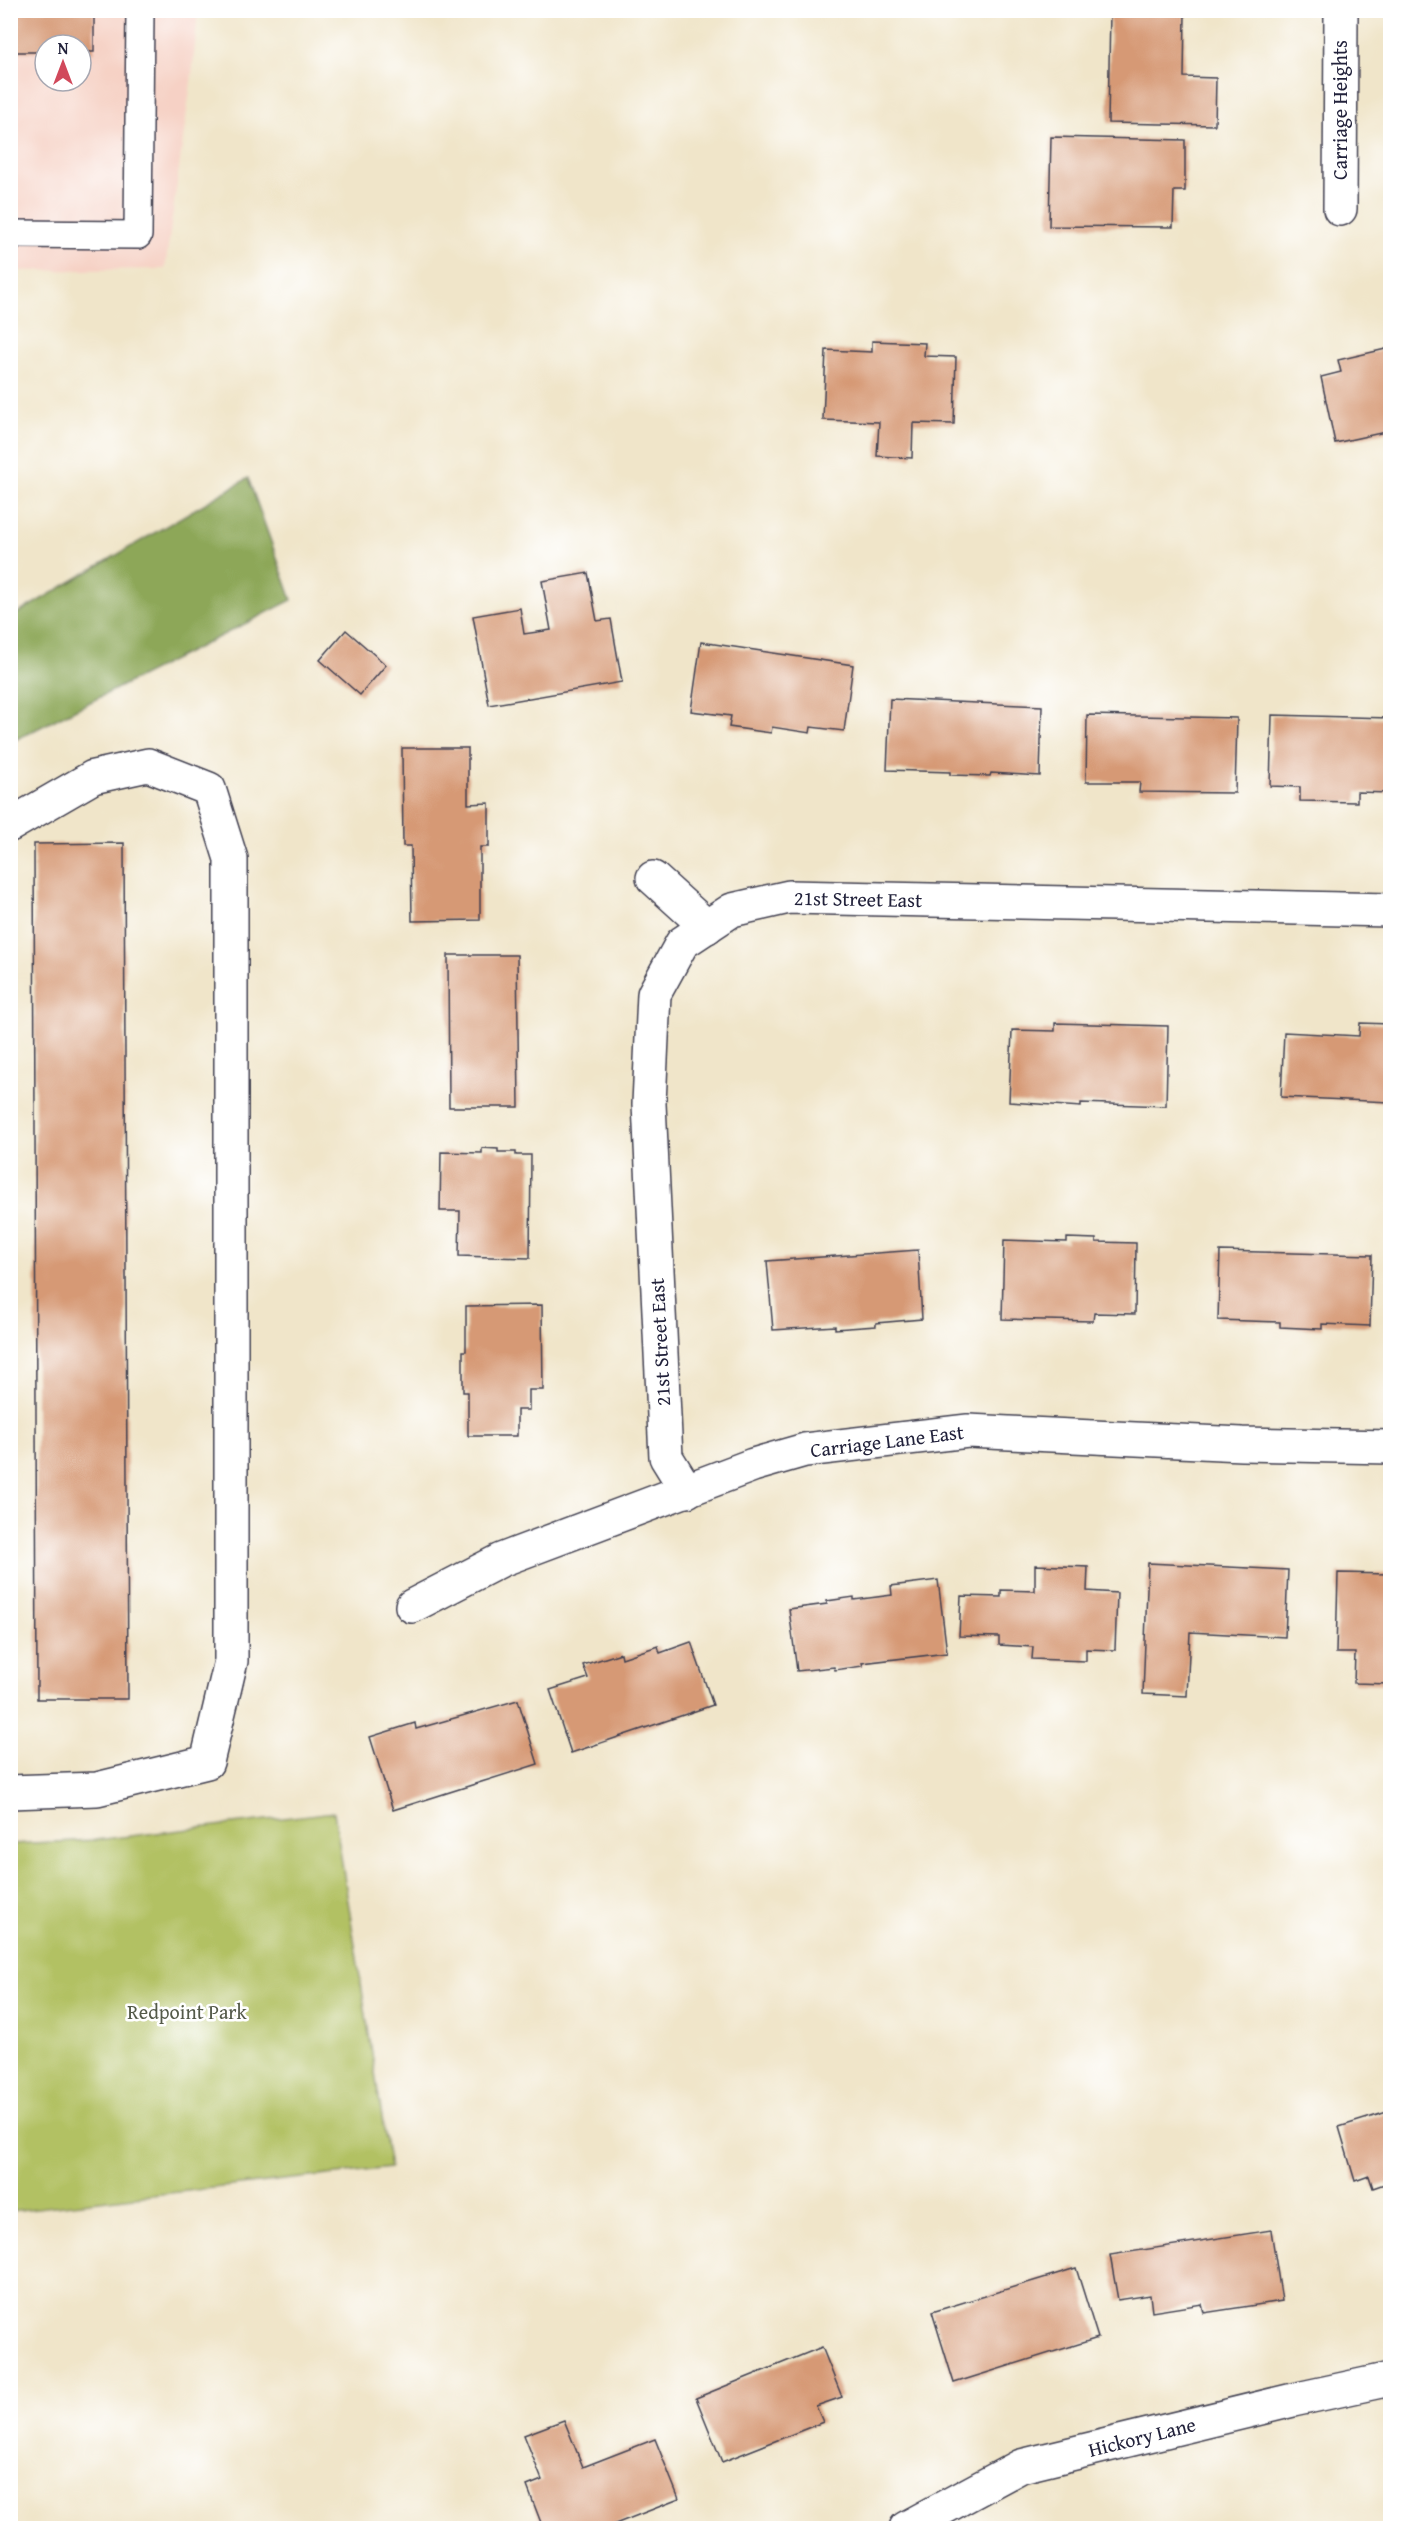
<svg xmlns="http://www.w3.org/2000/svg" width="1401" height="2539" font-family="'Gentium Book Plus',serif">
	<rect width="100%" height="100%" fill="#fff"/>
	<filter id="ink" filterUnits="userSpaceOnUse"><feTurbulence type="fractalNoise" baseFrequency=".0167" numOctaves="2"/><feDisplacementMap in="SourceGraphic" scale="12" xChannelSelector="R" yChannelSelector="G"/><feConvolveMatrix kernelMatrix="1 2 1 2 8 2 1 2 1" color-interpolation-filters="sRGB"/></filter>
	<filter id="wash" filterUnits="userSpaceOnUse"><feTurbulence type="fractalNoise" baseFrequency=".008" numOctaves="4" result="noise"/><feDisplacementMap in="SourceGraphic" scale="24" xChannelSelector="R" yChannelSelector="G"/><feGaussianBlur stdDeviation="1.35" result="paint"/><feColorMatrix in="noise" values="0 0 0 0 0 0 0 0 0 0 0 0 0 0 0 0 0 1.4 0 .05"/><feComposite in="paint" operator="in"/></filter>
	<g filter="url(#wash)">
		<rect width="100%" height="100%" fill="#f0e5c9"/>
		<!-- built -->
		<path fill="#f6d1c5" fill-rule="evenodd" d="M10,11h188l-6,64 -27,194 -154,2zM45,45h36v36h-36z"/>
		<!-- green -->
		<polygon fill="#b2c163" stroke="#6a724f" stroke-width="1.5" points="334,1812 390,2168 11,2211 11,1844 96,1840"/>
		<!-- forest -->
		<polygon fill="#8da759" stroke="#58644a" stroke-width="1.5" points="248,478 292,600 11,742 11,617"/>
		<g id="blocks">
			<!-- building -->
			<g fill="#d69974">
				<polygon points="10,10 94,10 94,52 81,52 81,45 45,45 45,52 10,52"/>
				<polygon points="1110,11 1185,13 1184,77 1216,78 1215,125 1108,123"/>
				<polygon points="1051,137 1185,140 1185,191 1174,191 1173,227 1049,226"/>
				<polygon points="872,341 925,343 924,356 956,357 954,424 913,423 912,458 877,456 879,422 823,420 826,350 872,352"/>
				<polygon points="1390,348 1390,431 1335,443 1321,377 1341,372 1338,360"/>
				<polygon points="588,573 597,621 611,619 622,682 489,705 473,616 520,608 524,634 551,630 542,581"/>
				<polygon points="346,630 386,665 360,695 320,660"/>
				<polygon points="701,642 853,665 844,731 811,727 810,733 772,727 771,733 729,727 731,716 691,711"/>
				<polygon points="890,699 1042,706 1040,776 991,773 990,776 950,775 950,772 887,770"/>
				<polygon points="1087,715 1237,718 1235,793 1139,792 1140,782 1086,782"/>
				<polygon points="1272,715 1390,718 1390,793 1357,792 1357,802 1300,801 1300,787 1270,786"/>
				<polygon points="402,748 468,748 468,804 489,803 489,847 480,847 480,920 412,921 411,846 403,846"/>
				<polygon points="124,843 128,1699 37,1699 34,844"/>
				<polygon points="448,955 517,955 519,1107 449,1107"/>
				<polygon points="1055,1023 1168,1026 1166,1106 1081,1103 1081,1107 1009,1102 1012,1030 1055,1031"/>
				<polygon points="1360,1023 1390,1024 1390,1102 1281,1097 1284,1032 1359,1036"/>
				<polygon points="482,1148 498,1149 498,1152 516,1152 516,1155 531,1155 530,1258 459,1256 460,1211 440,1211 441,1152 482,1153"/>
				<polygon points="1067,1238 1096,1239 1096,1242 1136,1243 1135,1314 1094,1313 1093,1321 1002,1319 1004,1240 1067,1242"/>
				<polygon points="918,1250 922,1319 876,1323 876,1326 835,1329 835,1326 773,1330 767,1261"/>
				<polygon points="1220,1251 1372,1255 1370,1326 1322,1324 1322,1329 1280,1327 1280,1322 1218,1320"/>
				<polygon points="542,1305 543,1390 529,1390 529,1410 517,1410 517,1436 468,1436 468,1392 463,1392 463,1351 466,1351 466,1306"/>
				<polygon points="1148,1563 1288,1570 1285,1637 1190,1632 1187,1696 1143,1694"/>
				<polygon points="1035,1565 1088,1567 1087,1591 1117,1593 1115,1650 1086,1649 1086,1661 1032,1659 1033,1647 999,1645 999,1637 959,1636 961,1596 1001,1597 1001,1590 1035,1591"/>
				<polygon points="1338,1573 1390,1574 1390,1684 1354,1683 1355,1653 1336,1653"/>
				<polygon points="938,1580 947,1653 862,1663 863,1666 835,1670 834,1667 797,1671 789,1609 827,1604 827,1601 854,1597 854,1600 892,1595 891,1586"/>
				<polygon points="691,1642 713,1705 571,1753 550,1690 588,1678 583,1665 621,1653 622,1658 658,1646 660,1653"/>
				<polygon points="518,1700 538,1764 393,1810 370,1737 415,1723 416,1729"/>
				<polygon points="1390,2111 1390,2182 1373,2188 1369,2176 1355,2181 1339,2127"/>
				<polygon points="1271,2230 1282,2301 1204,2313 1202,2304 1152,2312 1150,2295 1118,2300 1110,2255"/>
				<polygon points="1076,2268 1098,2338 954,2383 932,2312"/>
				<polygon points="822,2347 842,2397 816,2406 823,2422 722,2462 696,2398"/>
				<polygon points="564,2420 583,2467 655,2439 679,2499 605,2528 543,2528 527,2486 542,2480 524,2435"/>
			</g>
		</g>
	</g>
	<g filter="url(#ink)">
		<use href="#blocks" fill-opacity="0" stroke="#413f50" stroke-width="1.5"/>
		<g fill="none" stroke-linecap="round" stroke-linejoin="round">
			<defs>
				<polyline id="service" points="10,234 138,235 140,10"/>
				<g id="minor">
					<polyline points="1340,209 1341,10"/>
					<polyline points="10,825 93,777 148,765 209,789 231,859 231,1661 207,1762 97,1789 10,1792"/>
					<polyline points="653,878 707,927"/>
					<polyline points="687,1491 666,1457 649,1104 654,994 682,943 732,910 789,897 1390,910"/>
					<polyline points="412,1606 501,1560 753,1465 805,1450 968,1431 1242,1444 1390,1447"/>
					<polyline points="906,2528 1021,2466 1293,2400 1390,2379"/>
				</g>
			</defs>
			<!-- service casing -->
			<use href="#service" stroke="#413f50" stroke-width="30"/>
			<!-- minor casing -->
			<use href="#minor" stroke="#413f50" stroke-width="36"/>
			<!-- service -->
			<use href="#service" stroke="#fff" stroke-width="27"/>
			<!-- minor -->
			<use href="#minor" stroke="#fff" stroke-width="33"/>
		</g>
	</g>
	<g text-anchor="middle" stroke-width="5" stroke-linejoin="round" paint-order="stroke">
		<!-- street labels -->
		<g font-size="20" fill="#22223b" stroke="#fff">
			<text transform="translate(1340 110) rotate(-90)" y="7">Carriage Heights</text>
			<text transform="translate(858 899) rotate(1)" y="7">21st Street East</text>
			<text transform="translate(660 1342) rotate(-93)" y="7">21st Street East</text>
			<text transform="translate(887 1441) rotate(-7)" y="7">Carriage Lane East</text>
			<text transform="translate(1142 2437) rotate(-14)" y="7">Hickory Lane</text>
		</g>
		<!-- park labels -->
		<g font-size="20" fill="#545a49" stroke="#fff">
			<text x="187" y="2019">Redpoint Park</text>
		</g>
	</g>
	<!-- margin -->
	<rect width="1401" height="2539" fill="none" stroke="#fff" stroke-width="36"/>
	<!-- north arrow -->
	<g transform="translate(63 63)"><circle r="28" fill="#ffffff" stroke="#a7a7b1" stroke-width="1.5"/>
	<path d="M0-4.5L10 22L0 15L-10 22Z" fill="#d1495b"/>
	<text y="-9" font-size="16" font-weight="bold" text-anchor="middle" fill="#22223b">N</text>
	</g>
</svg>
